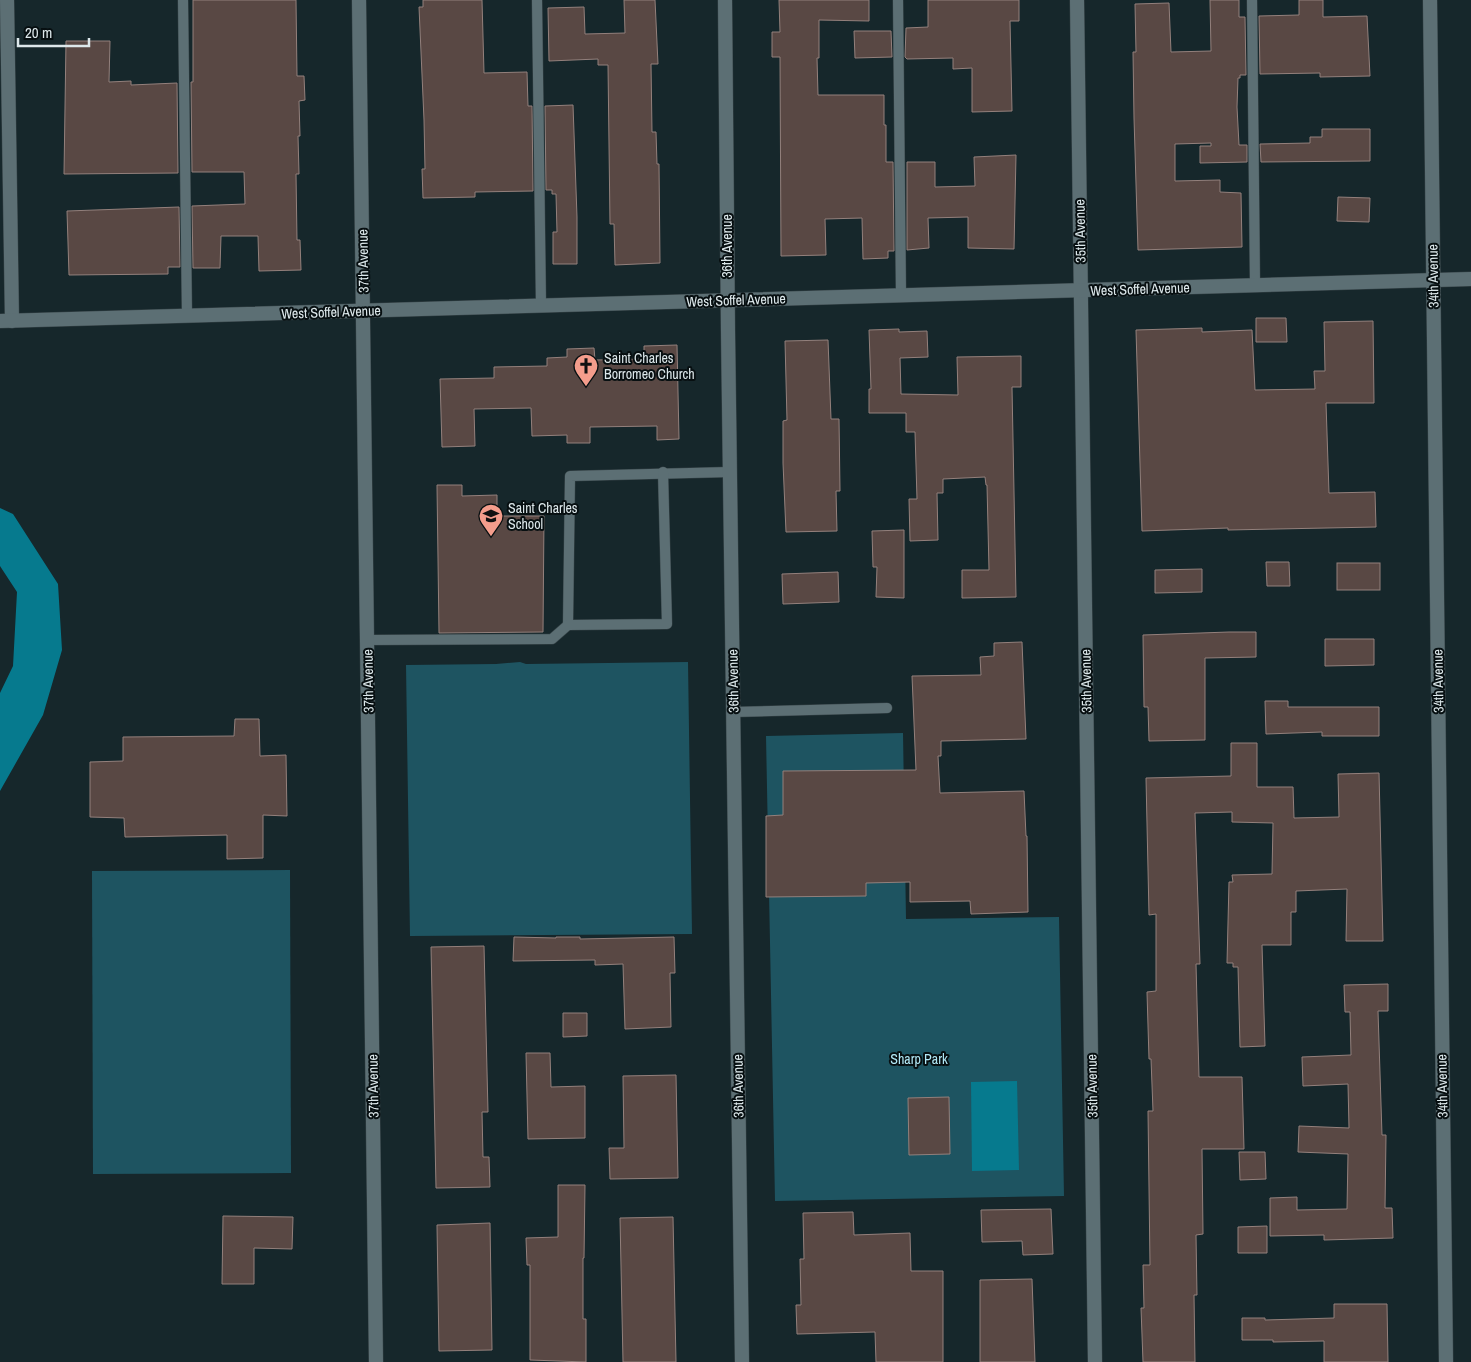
<svg xmlns="http://www.w3.org/2000/svg" width="1471" height="1362" font-family="'Archivo Narrow',sans-serif">
	<rect width="100%" height="100%" fill="#16272b"/>
	<!-- green -->
	<g fill="#1e5461">
		<polygon points="520,662 526,664 688,662 692,934 410,936 406,665 496,664"/>
		<polygon points="903,733 906,919 1059,917 1064,1196 775,1201 766,736"/>
		<polygon points="290,870 291,1173 93,1174 92,871"/>
	</g>
	<!-- water -->
	<g fill="#067a8e">
		<polygon points="0,508 13,514 58,584 62,650 43,715 0,791 0,693 13,666 17,592 0,566"/>
		<polygon points="1017,1081 1019,1170 972,1171 971,1082"/>
	</g>
	<!-- building -->
	<g fill="#594844" stroke="#93807c">
		<polygon points="193,0 296,0 297,76 304,76 305,100 299,101 300,136 298,136 299,174 296,174 297,240 300,240 301,270 259,271 258,236 221,236 220,268 193,268 192,206 245,204 244,172 192,172 191,82 193,82"/>
		<polygon points="423,0 482,0 484,73 527,72 528,106 532,106 533,191 475,192 475,197 423,198 422,169 425,169 424,120 419,7 423,7"/>
		<polygon points="624,0 655,0 658,64 651,64 652,132 656,132 657,164 659,164 660,263 615,265 614,224 610,224 608,65 598,65 598,59 549,61 548,8 584,7 585,34 625,33"/>
		<polygon points="779,0 869,0 869,21 819,20 819,58 817,58 818,95 884,95 884,125 886,125 886,162 893,162 894,251 888,251 888,258 863,259 862,218 825,219 826,255 781,256 780,57 772,57 772,32 780,32"/>
		<polygon points="928,0 1019,0 1019,21 1010,21 1012,111 972,112 972,68 953,69 953,58 907,59 905,57 906,28 928,27"/>
		<polygon points="1210,0 1239,0 1239,17 1245,17 1246,75 1240,75 1240,78 1238,78 1237,107 1239,145 1247,145 1247,162 1200,163 1200,146 1211,146 1211,143 1175,144 1175,181 1220,180 1220,192 1241,193 1242,247 1138,250 1134,118 1133,52 1136,52 1135,4 1169,3 1171,52 1211,51"/>
		<polygon points="1299,0 1323,0 1323,17 1367,16 1370,76 1320,77 1320,73 1260,74 1259,16 1299,15"/>
		<polygon points="854,31 891,31 892,57 855,58"/>
		<polygon points="66,41 110,41 109,82 131,81 131,85 177,83 178,173 64,174"/>
		<polygon points="573,105 577,217 577,264 553,264 553,232 557,232 556,194 552,194 552,190 546,190 545,106"/>
		<polygon points="1322,129 1370,129 1370,161 1261,162 1260,144 1310,143 1310,137 1322,137"/>
		<polygon points="1016,155 1014,249 968,248 968,217 928,218 929,248 907,250 907,162 935,162 935,187 975,186 974,157"/>
		<polygon points="1338,197 1370,198 1369,222 1337,221"/>
		<polygon points="179,207 180,267 168,267 168,274 69,275 67,211"/>
		<polygon points="1256,318 1286,318 1287,342 1256,342"/>
		<polygon points="1373,321 1374,403 1326,403 1329,493 1375,492 1376,527 1228,530 1228,528 1142,531 1136,330 1202,328 1202,332 1252,330 1255,390 1315,389 1314,371 1325,371 1324,322"/>
		<polygon points="899,329 899,332 927,331 928,357 900,358 901,394 958,395 957,357 1021,356 1021,387 1012,387 1016,597 962,598 962,570 989,570 987,485 986,485 985,477 943,479 943,493 937,493 938,540 910,541 909,499 917,499 915,432 906,432 906,413 869,413 869,389 871,389 869,330"/>
		<polygon points="828,340 831,419 839,419 840,491 836,491 837,531 786,532 783,463 783,421 787,420 785,341"/>
		<polygon points="677,345 679,439 657,440 657,426 590,427 590,443 567,443 567,435 532,436 531,408 474,409 475,446 442,447 440,379 494,378 494,367 547,366 547,358 567,357 567,349 594,348 595,360 644,359 644,346"/>
		<polygon points="437,485 462,485 462,496 497,495 497,516 544,516 543,632 439,633"/>
		<polygon points="904,530 904,598 876,597 877,567 873,567 872,531"/>
		<polygon points="1266,562 1289,562 1290,586 1267,586"/>
		<rect x="1337" y="563" width="43" height="27"/>
		<polygon points="1202,569 1202,592 1155,593 1155,570"/>
		<polygon points="838,572 839,602 783,604 782,574"/>
		<polygon points="1229,632 1256,632 1256,657 1205,658 1205,740 1149,741 1148,707 1144,707 1143,635"/>
		<polygon points="1325,639 1374,639 1374,665 1325,666"/>
		<polygon points="1022,642 1026,739 941,741 941,756 938,756 940,793 1024,791 1026,836 1027,836 1028,912 971,914 970,901 910,902 910,882 866,883 866,896 766,897 766,816 783,815 783,771 916,770 912,676 981,675 980,657 994,656 994,643"/>
		<polygon points="1265,701 1288,701 1288,707 1379,707 1379,736 1322,736 1322,732 1266,734"/>
		<polygon points="235,719 259,719 260,756 286,755 287,816 263,815 263,858 227,859 227,835 125,837 124,818 90,817 90,762 123,761 123,737 234,736"/>
		<polygon points="1231,743 1257,743 1257,787 1293,787 1294,818 1339,817 1338,774 1379,773 1383,941 1346,941 1347,889 1296,891 1296,912 1291,912 1291,945 1262,945 1265,1046 1240,1047 1238,967 1233,967 1233,963 1227,963 1229,882 1233,882 1232,875 1272,874 1273,823 1232,822 1232,812 1195,813 1200,964 1196,964 1199,1077 1242,1077 1244,1149 1202,1149 1203,1234 1196,1235 1197,1295 1194,1295 1195,1362 1143,1362 1141,1308 1144,1308 1143,1265 1150,1265 1148,1111 1153,1111 1151,1059 1149,1059 1147,992 1156,991 1156,914 1149,915 1146,778 1231,776"/>
		<polygon points="514,937 556,938 556,937 580,937 580,939 674,937 675,973 670,973 671,1027 625,1029 623,964 595,965 595,960 513,961"/>
		<polygon points="484,946 488,1112 482,1112 483,1157 489,1157 490,1187 436,1188 431,947"/>
		<polygon points="1388,984 1388,1011 1378,1011 1382,1135 1386,1135 1385,1208 1392,1208 1393,1238 1324,1240 1324,1235 1270,1236 1270,1198 1297,1197 1297,1210 1347,1209 1348,1154 1298,1152 1299,1126 1349,1128 1348,1084 1303,1086 1302,1057 1351,1055 1350,1012 1345,1012 1344,985"/>
		<polygon points="563,1013 587,1013 587,1036 563,1037"/>
		<polygon points="526,1053 550,1053 551,1087 585,1086 585,1138 528,1139"/>
		<polygon points="676,1075 678,1178 610,1179 609,1148 624,1148 623,1076"/>
		<polygon points="949,1097 950,1154 909,1155 908,1098"/>
		<polygon points="1239,1152 1265,1152 1266,1179 1240,1180"/>
		<polygon points="558,1185 585,1185 584,1258 583,1258 583,1319 586,1319 586,1362 530,1360 530,1265 527,1265 526,1238 558,1237"/>
		<polygon points="1051,1209 1053,1254 1023,1255 1022,1241 982,1242 981,1210"/>
		<polygon points="853,1212 854,1235 910,1233 911,1271 943,1271 943,1362 876,1362 875,1332 797,1334 796,1305 801,1305 800,1259 804,1259 803,1213"/>
		<polygon points="223,1216 293,1217 292,1249 254,1248 254,1284 222,1284"/>
		<polygon points="673,1217 676,1362 623,1362 620,1218"/>
		<polygon points="490,1223 492,1350 439,1351 437,1225"/>
		<polygon points="1267,1226 1267,1253 1238,1253 1238,1227"/>
		<polygon points="1032,1279 1035,1362 980,1362 980,1280"/>
		<polygon points="1334,1304 1387,1304 1388,1362 1324,1362 1324,1341 1273,1342 1273,1340 1242,1340 1242,1318 1265,1318 1265,1320 1334,1318"/>
	</g>
	<g fill="none" stroke-linecap="round" stroke-linejoin="round">
		<defs>
			<g id="service">
				<polyline points="183,0 187,316"/>
				<polyline points="537,0 541,306"/>
				<polyline points="898,0 901,296"/>
				<polyline points="1252,0 1255,285"/>
				<polyline points="568,625 570,476 730,472"/>
				<polyline points="367,640 552,639 568,625 667,624 663,472"/>
				<polyline points="733,712 887,708"/>
			</g>
			<g id="minor">
				<polyline points="7,0 12,321"/>
				<polyline points="359,0 376,1362"/>
				<polyline points="725,0 728,331 742,1362"/>
				<polyline points="1077,0 1095,1362"/>
				<polyline points="1430,0 1446,1362"/>
				<polyline points="0,321 1471,279"/>
			</g>
		</defs>
		<!-- service casing -->
		<use href="#service" stroke="#374448" stroke-width="11"/>
		<!-- minor casing -->
		<use href="#minor" stroke="#374448" stroke-width="15"/>
		<!-- service -->
		<use href="#service" stroke="#5c6f74" stroke-width="10"/>
		<!-- minor -->
		<use href="#minor" stroke="#5c6f74" stroke-width="14"/>
	</g>
	<!-- icons -->
	<defs>
		<symbol id="church-pin" viewBox="-11 -11 22 30"><path d="M0 17L-7.5 6A9.5 9.5 0 1 1 7.5 6Z" fill="#f49d8c" stroke="#070f11"/><path d="M-1.2-6h2.4v3.5h3.3v2.4h-3.3V6h-2.4V-.1h-3.3v-2.4h3.3Z" fill="#111"/></symbol>
		<symbol id="school-pin" viewBox="-11 -11 22 30"><path d="M0 17L-7.5 6A9.5 9.5 0 1 1 7.5 6Z" fill="#f49d8c" stroke="#070f11"/><path d="M0-5L7-2L0 1L-7-2ZM-4 1L0 2.5L4 1V4Q0 6-4 4Z" fill="#111"/></symbol>
	</defs>
	<g fill-rule="evenodd">
		<use href="#church-pin" x="572" y="352" width="28" height="38"/>
		<use href="#school-pin" x="477" y="502" width="28" height="38"/>
	</g>
	<g text-anchor="middle" stroke-width="4" stroke-linejoin="round" paint-order="stroke">
		<!-- street labels -->
		<g font-size="14" fill="#dde8eb" stroke="#070f11">
			<text transform="translate(1080 231) rotate(-91)" y="5">35th Avenue</text>
			<text transform="translate(727 246) rotate(-90)" y="5">36th Avenue</text>
			<text transform="translate(363 261) rotate(-91)" y="5">37th Avenue</text>
			<text transform="translate(1433 276) rotate(-91)" y="5">34th Avenue</text>
			<text transform="translate(1140 289) rotate(-2)" y="5">West Soffel Avenue</text>
			<text transform="translate(736 300) rotate(-2)" y="5">West Soffel Avenue</text>
			<text transform="translate(331 312) rotate(-2)" y="5">West Soffel Avenue</text>
			<text transform="translate(368 681) rotate(-91)" y="5">37th Avenue</text>
			<text transform="translate(733 681) rotate(-91)" y="5">36th Avenue</text>
			<text transform="translate(1086 681) rotate(-91)" y="5">35th Avenue</text>
			<text transform="translate(1438 681) rotate(-91)" y="5">34th Avenue</text>
			<text transform="translate(373 1086) rotate(-91)" y="5">37th Avenue</text>
			<text transform="translate(738 1086) rotate(-91)" y="5">36th Avenue</text>
			<text transform="translate(1092 1086) rotate(-91)" y="5">35th Avenue</text>
			<text transform="translate(1442 1086) rotate(-91)" y="5">34th Avenue</text>
		</g>
		<!-- poi labels -->
		<g font-size="14" fill="#dde8eb" stroke="#070f11" text-anchor="start">
			<text x="604" y="363">Saint Charles<tspan x="604" dy="16">Borromeo Church</tspan></text>
			<text x="508" y="513">Saint Charles<tspan x="508" dy="16">School</tspan></text>
		</g>
		<!-- park labels -->
		<g font-size="14" fill="#b1e8f6" stroke="#070f11">
			<text x="919" y="1064">Sharp Park</text>
		</g>
	</g>
	<!-- scale -->
	<path d="M18 38v8h71v-8" fill="none" stroke="#dde8eb" stroke-width="2.5"/>
	<text x="25" y="38" font-size="15" fill="#dde8eb" stroke="#070f11" stroke-width="4" paint-order="stroke">20 m</text>
</svg>
